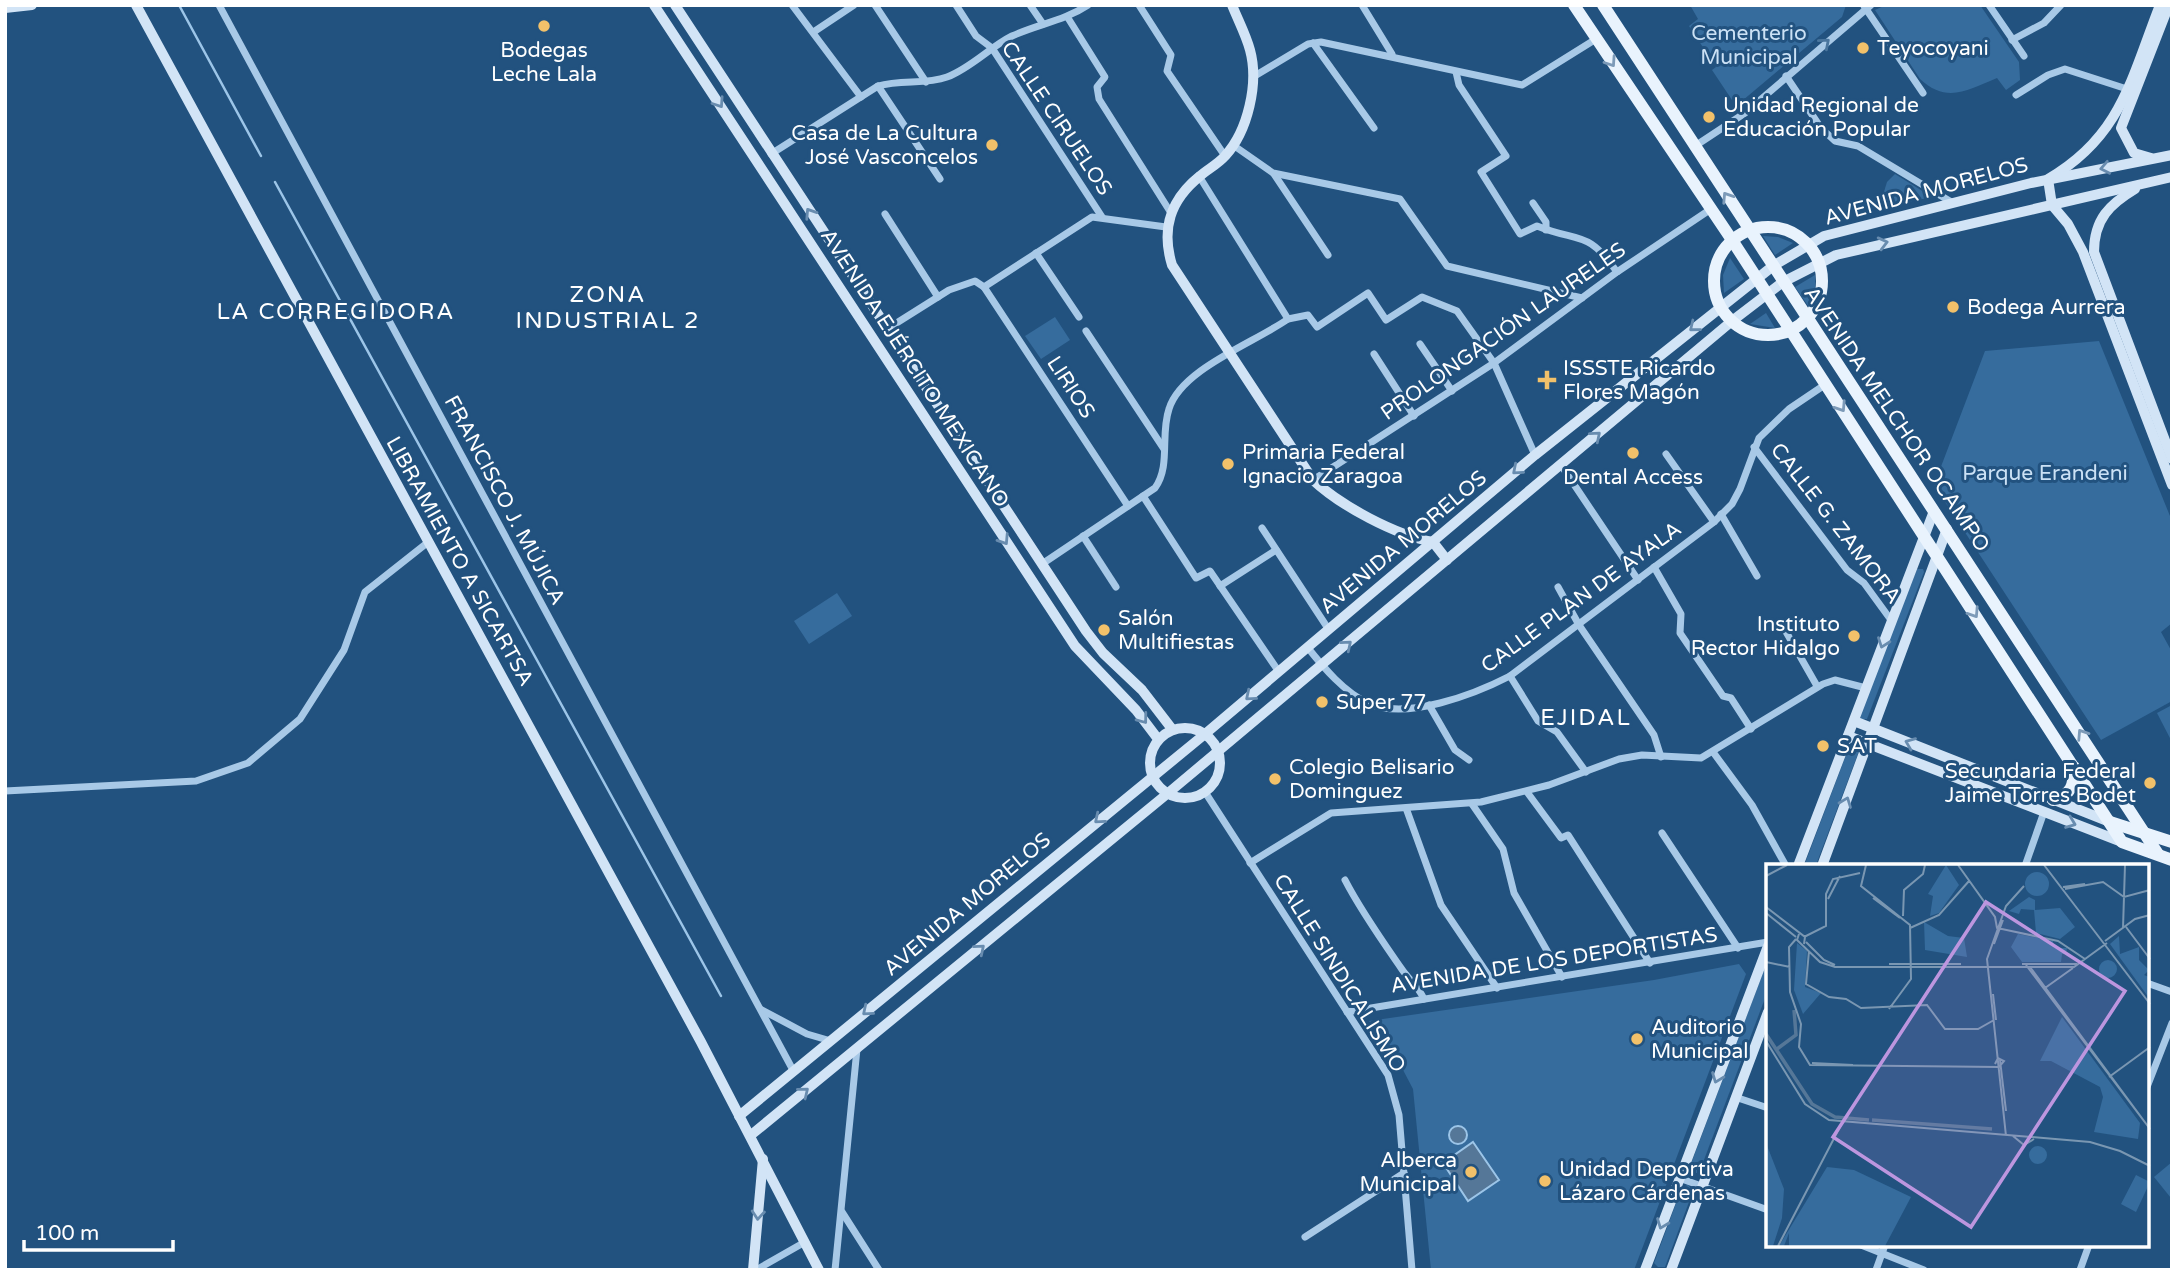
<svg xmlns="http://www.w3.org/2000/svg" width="2177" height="1275" font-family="'Varela Round',sans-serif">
	<rect width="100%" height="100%" fill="#22527f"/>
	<!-- green -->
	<g fill="#366c9d">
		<polygon points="1690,5 1846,5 1842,17 1736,106 1712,70 1716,67 1689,26 1698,19"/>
		<path d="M1886,5h94l39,57 1,18 -14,10 -9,-12c-29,12 -50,26 -77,1l-45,-69z"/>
		<polygon points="1895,174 1932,197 1879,208 1887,182"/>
		<polygon points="1763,236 1778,237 1793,243 1775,255"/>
		<polygon points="1730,258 1744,279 1724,293 1723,275"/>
		<polygon points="1815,275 1815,291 1809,307 1795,287"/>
		<polygon points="1766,313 1775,328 1750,324"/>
		<polygon points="1055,317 1070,340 1041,359 1025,336"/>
		<polygon points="2099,341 2172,521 2172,623 2161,632 2172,652 2172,701 2101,740 1934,485 1985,351"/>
		<polygon points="1917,569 1923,569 1924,572 1867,719 1861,719 1859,716"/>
		<polygon points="837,593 852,616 809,644 794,621"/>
		<polygon points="2172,705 2172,742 2157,713"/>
		<polygon points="1849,747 1855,747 1859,751 1816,865 1804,866"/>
		<polygon points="1767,962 1767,993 1699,1173 1693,1173 1689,1169"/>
		<polygon points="1739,964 1746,974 1634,1270 1431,1270 1413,1089 1391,1047 1369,1021 1654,980"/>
		<polygon points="2172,1162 2172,1197 2171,1198 2154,1177"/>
		<polygon points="1688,1185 1693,1191 1665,1267 1658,1267 1654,1263 1682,1187"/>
	</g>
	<!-- water -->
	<g fill="#557798" stroke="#9cc5e8" stroke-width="2">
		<circle cx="1458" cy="1135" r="9"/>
		<polygon points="1473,1142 1499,1180 1468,1201 1443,1163"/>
	</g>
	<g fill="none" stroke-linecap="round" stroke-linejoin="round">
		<!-- stream -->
		<g stroke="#9cc5e8" stroke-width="2.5">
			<polyline points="179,5 261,156"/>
			<polyline points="275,182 721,996"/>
		</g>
		<!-- street -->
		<g stroke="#a8c9e7" stroke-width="7">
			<polyline points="219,5 794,1072"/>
			<polyline points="792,5 861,97"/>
			<polyline points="875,5 926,82"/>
			<polyline points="956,5 976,36 992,48 1102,217"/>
			<polyline points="1030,5 1043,24"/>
			<polyline points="1139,5 1171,55 1167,71 1225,156"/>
			<polyline points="1362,5 1392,54"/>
			<polyline points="1989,5 2024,56"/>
			<polyline points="1864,6 1923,93"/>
			<polyline points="1068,18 1105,77 1097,87 1099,99 1171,213"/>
			<polyline points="815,31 854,5"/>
			<polyline points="2012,40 2044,23 2061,5"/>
			<polyline points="1313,43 1374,128"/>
			<path d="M1456,72l3,13 47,71 -25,16 39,62 17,-8c42,17 50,3 80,46"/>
			<polyline points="1786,76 1821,128 1835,141 1858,146 1953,203"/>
			<polyline points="1253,77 1308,44 1321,42 1522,85 1596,39"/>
			<polyline points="878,86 940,179"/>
			<polyline points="2016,95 2048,75 2065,69 2127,89"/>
			<polyline points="1233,145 1273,173 1400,199 1447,266 1582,298"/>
			<polyline points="1695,146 1745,113 1871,5"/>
			<path d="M771,154l107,-68c23,-7 47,-1 69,-9 24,-9 43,-30 65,-41 26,-12 52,-15 76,-31"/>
			<polyline points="1274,174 1328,255"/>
			<polyline points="1199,176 1288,319"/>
			<polyline points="1533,203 1546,222 1546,230"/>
			<polyline points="885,214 938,297"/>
			<polyline points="1036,253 1079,317"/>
			<polyline points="984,287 1128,506"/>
			<polyline points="887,329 949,290 975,281 984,287 1092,217 1166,227"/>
			<polyline points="1086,331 1164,449"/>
			<polyline points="1420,344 1452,391"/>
			<polyline points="1374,354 1414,416"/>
			<polyline points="1754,447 1847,570 1864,583 1891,620"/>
			<polyline points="1666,454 1714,522"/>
			<polyline points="1561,465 1638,580"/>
			<polyline points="1313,480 1494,363 1617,272 1711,209"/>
			<polyline points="1143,496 1196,578 1210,571 1279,672"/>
			<polyline points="1721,514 1757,576"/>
			<polyline points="1262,528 1329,630"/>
			<polyline points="1083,536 1116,587"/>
			<path d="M1042,564l113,-76c16,-22 5,-53 14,-79 12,-40 85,-66 119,-90l20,-4 9,12 51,-34 18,27 36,-23 35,14 37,52 41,92"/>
			<polyline points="1654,567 1681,614 1680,633 1723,696 1731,698 1751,729"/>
			<polyline points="1220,586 1276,550"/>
			<polyline points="1558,587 1579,625 1654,735 1661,757"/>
			<polyline points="1785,630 1817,686"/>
			<path d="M1308,648c16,20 36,44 60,55 38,18 107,-9 142,-27l204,-154 18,-18 8,-15 19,-51 30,-29 37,-25"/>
			<polyline points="1510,676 1538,721 1557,732 1586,772"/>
			<polyline points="1429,705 1455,750 1469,760"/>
			<polyline points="1713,752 1752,805 1786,866"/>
			<polyline points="5,791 196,781 248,763 300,719 344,650 365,592 427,543"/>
			<polyline points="1205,792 1388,1075 1399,1115 1412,1270"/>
			<polyline points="1527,792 1561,838 1568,835 1650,963"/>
			<polyline points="1472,804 1503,849 1514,893 1562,977"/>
			<polyline points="1406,808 1441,905 1497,988"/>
			<polyline points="1662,833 1738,948"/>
			<polyline points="1250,863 1331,813 1481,802 1549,785 1619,759 1642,755 1701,758 1823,684 1835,680 1866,688"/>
			<polyline points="2025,866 2044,812"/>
			<path d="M1345,880c16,31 36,59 56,88 8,12 17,18 23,31"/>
			<polyline points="2147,983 2172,992"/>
			<polyline points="762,1010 807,1034 831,1041"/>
			<polyline points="1347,1012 1768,942"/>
			<polyline points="2147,1087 2172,1023"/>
			<polyline points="1735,1097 1768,1108"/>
			<polyline points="1679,1178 1768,1210"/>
			<polyline points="842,1212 879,1270"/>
			<polyline points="1305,1237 1404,1173"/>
			<polyline points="1861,1245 1924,1270"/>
			<polyline points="756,1270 805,1242"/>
			<polyline points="835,1270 857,1049"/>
			<polyline points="1876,1270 1885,1245"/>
			<polyline points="2080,1270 2089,1245"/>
		</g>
		<!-- secondary -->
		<g stroke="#d2e4f6" stroke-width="10">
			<polyline points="136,5 701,1042 819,1270"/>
			<polyline points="654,5 1075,646 1136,710 1158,739"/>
			<polyline points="675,5 1086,631 1103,653 1142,690 1172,729"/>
			<path d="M1232,5c6,15 14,30 18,45 9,33 -2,81 -25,106 -7,8 -17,13 -25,20 -30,24 -39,53 -28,89l141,215c28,26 82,55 120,62l14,18"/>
			<path d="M2160,5c-29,74 -39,132 -112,174l4,26 16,19 15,28 89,233"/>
			<polyline points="5,8 32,5"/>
			<polyline points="2151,158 2134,153 2121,128 2169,5"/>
			<path d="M2135,189c-25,15 -41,30 -41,63l78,207"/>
			<polyline points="1854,721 2110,822"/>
			<circle cx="1185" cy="763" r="35"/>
			<polyline points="1848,736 2122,842"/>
			<polyline points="1798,866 1934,511"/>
			<polyline points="1822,866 1947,529"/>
			<polyline points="739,1116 1205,734 1535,455 1773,266 1824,236 2031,183 2172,155"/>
			<polyline points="751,1135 1167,794 1732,321 1783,282 1836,255 2172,177"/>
			<polyline points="753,1270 763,1159"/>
			<polyline points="1645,1270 1768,946"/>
			<polyline points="1671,1270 1768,1012"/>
		</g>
		<!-- primary -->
		<g stroke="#e9f3fd" stroke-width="12">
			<polyline points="1574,5 1732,240 2122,842 2172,860"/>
			<polyline points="1603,5 2158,854"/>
			<circle cx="1768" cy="281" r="54"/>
			<path d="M2053,800c19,-6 21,-14 21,-33"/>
			<polyline points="2110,822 2172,842"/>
		</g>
	</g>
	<!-- one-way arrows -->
	<defs><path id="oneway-chevron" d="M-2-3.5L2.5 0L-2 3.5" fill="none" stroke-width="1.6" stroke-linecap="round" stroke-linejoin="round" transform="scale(1.75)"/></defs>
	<use stroke="#4a769e" href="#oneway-chevron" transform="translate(1825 43) rotate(-41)"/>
	<g stroke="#7c9ab8">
		<use href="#oneway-chevron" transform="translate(1611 62) rotate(56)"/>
		<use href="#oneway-chevron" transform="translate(1727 197) rotate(-123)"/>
		<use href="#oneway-chevron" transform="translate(1841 407) rotate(57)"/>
		<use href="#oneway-chevron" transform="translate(1974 613) rotate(57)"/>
		<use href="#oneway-chevron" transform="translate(2082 734) rotate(-123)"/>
	</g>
	<g stroke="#688caf">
		<use href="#oneway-chevron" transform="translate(719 103) rotate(56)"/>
		<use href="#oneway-chevron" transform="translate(2105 168) rotate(169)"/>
		<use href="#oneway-chevron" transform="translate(810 213) rotate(-123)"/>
		<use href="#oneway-chevron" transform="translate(1883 243) rotate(-14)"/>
		<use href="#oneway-chevron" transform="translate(1694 327) rotate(141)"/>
		<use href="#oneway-chevron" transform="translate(1596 436) rotate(-40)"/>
		<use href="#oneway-chevron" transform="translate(1517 470) rotate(139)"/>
		<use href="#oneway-chevron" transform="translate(1004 540) rotate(57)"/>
		<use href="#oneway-chevron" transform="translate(1883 643) rotate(110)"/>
		<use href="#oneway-chevron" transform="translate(1347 645) rotate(-40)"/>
		<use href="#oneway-chevron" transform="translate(1250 696) rotate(140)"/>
		<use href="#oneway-chevron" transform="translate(1143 719) rotate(53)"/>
		<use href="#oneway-chevron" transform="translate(1910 743) rotate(-158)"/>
		<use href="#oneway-chevron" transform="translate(1846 802) rotate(-69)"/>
		<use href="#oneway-chevron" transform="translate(1099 819) rotate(140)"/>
		<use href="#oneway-chevron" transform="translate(2071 823) rotate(21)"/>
		<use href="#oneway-chevron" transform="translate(980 949) rotate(-40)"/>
		<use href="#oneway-chevron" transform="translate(867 1011) rotate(140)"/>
		<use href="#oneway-chevron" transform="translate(1717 1078) rotate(111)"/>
		<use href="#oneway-chevron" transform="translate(804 1092) rotate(-39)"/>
		<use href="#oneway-chevron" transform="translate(758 1215) rotate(95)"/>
		<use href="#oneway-chevron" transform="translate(1662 1224) rotate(111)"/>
	</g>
	<!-- markers -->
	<g fill="#f2c16a" stroke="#22527f" stroke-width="2.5">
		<circle cx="544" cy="26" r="7"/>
		<circle cx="1863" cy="48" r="7"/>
		<circle cx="1709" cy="117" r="7"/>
		<circle cx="992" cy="145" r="7"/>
		<circle cx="1953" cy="307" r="7"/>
		<path d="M1543.5 369.5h7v7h7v7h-7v7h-7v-7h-7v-7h7z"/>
		<circle cx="1633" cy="453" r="7"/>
		<circle cx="1228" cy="464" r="7"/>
		<circle cx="1104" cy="630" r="7"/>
		<circle cx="1854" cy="636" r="7"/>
		<circle cx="1322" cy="702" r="7"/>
		<circle cx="1823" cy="746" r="7"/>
		<circle cx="1275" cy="779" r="7"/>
		<circle cx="2150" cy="783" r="7"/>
		<circle cx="1637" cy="1039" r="7"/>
		<circle cx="1471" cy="1172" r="7"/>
		<circle cx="1545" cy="1181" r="7"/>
	</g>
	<g text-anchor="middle" stroke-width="6" stroke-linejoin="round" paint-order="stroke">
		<!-- park labels -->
		<g font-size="21" fill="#cbe1f5" stroke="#22527f">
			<text x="1749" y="40">Cementerio<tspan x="1749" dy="24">Municipal</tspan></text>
			<text x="2045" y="480">Parque Erandeni</text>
		</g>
		<!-- poi labels -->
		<g font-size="21" fill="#fff" stroke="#22527f" text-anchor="start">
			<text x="1877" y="55">Teyocoyani</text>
			<text x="544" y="57" text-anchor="middle">Bodegas<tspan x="544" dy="24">Leche Lala</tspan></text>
			<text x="1723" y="112">Unidad Regional de<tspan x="1723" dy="24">Educación Popular</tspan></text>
			<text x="978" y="140" text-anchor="end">Casa de La Cultura<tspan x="978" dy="24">José Vasconcelos</tspan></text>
			<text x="1967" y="314">Bodega Aurrera</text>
			<text x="1563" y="375">ISSSTE Ricardo<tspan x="1563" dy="24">Flores Magón</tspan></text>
			<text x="1242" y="459">Primaria Federal<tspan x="1242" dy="24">Ignacio Zaragoa</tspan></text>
			<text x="1633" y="484" text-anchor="middle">Dental Access</text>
			<text x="1118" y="625">Salón<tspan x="1118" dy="24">Multifiestas</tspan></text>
			<text x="1840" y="631" text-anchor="end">Instituto<tspan x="1840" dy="24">Rector Hidalgo</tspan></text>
			<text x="1336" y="709">Super 77</text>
			<text x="1837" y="753">SAT</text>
			<text x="1289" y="774">Colegio Belisario<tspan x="1289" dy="24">Dominguez</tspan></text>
			<text x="2136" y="778" text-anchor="end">Secundaria Federal<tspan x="2136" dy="24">Jaime Torres Bodet</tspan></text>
			<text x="1651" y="1034">Auditorio<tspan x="1651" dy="24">Municipal</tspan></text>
			<text x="1457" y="1167" text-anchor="end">Alberca<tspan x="1457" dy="24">Municipal</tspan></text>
			<text x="1559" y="1176">Unidad Deportiva<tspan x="1559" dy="24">Lázaro Cárdenas</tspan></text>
		</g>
		<!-- street labels -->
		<g font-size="21" fill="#fff" stroke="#22527f">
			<text transform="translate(1057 118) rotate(56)" y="7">CALLE CIRUELOS</text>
			<text transform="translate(1926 191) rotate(-15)" y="7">AVENIDA MORELOS</text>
			<text transform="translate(1503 331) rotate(-35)" y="7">PROLONGACIÓN LAURELES</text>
			<text transform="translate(915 368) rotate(57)" y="7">AVENIDA EJÉRCITO MEXICANO</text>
			<text transform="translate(1071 387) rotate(57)" y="7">LIRIOS</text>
			<text transform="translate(1897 419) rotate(56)" y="7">AVENIDA MELCHOR OCAMPO</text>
			<text transform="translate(505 500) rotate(62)" y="7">FRANCISCO J. MÚJICA</text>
			<text transform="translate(1836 523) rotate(52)" y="7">CALLE G. ZAMORA</text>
			<text transform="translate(1403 542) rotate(-40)" y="7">AVENIDA MORELOS</text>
			<text transform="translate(460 561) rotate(61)" y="7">LIBRAMIENTO A SICARTSA</text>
			<text transform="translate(1581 597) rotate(-36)" y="7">CALLE PLAN DE AYALA</text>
			<text transform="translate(967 904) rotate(-40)" y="7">AVENIDA MORELOS</text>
			<text transform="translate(1554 960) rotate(-9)" y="7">AVENIDA DE LOS DEPORTISTAS</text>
			<text transform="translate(1340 973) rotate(58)" y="7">CALLE SINDICALISMO</text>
		</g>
		<!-- neighbourhood labels -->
		<g font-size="23" letter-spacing="2" fill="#fff" stroke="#22527f">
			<text x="608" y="302">ZONA<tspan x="608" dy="26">INDUSTRIAL 2</tspan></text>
			<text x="336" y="319">LA CORREGIDORA</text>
			<text x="1586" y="725">EJIDAL</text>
		</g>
	</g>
	<!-- overview -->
	<g transform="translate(1766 864)">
		<rect width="383" height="383" fill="#22527f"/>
		<path d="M180,1l13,20 -20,28 -9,3 3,-20 -5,-2zM259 20a12 12 0 1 1 24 0a12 12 0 1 1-24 0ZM263,33l6,3v10l25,-2 15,19 -15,12 -24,-6 -2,-23 -13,-1 -2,5 -10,-3zM158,58l24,14 16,2 3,19 -42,-7zM252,70l35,7 1,7h13l-1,6h-4l-1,8h-39l-11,-15zM353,72l1,18 19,-7v13l10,10 -5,5 5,2v21l-39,-54zM31,79l10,8 -2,36 16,6 -18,21 -9,-24zM333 105a9 9 0 1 1 18 0a9 9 0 1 1-18 0ZM296,153l78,106 -2,16 -44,-7 9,-35 -3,-10 -49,-26h-11zM0,279l18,46 -2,29 -9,28h-7zM263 291a9 9 0 1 1 18 0a9 9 0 1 1-18 0ZM61,303l27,3 57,27 -26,49h-96v-13l-5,13h-5zM370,311l14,7 -14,30 -15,-8z" fill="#366c9d"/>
		<path fill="none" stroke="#557798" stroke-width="3.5" d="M0,170l46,70 23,13 34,3M11,185l19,-14 -2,-25M106,256l120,9"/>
		<path fill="none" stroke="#7a97b2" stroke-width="2" d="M100,1l-5,21 49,39 1,54 -22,30M192,1l37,52 2,11 61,13 27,18M278,1l106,139M0,12l21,-11M297,23l22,-3M299,25l38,-7 21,15 26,-7M107,34l27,20M62,35l12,-23M0,43l39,30 -1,7M0,49l30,24M137,52l1,-26 19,-16 2,-9M360,63l24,32M144,64l29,-13 30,-34M357,64l2,-63M33,70l-2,6 23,22 15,5h239l33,-24M38,73l22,-11v-32l7,-15 27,-6M30,75l-7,8 1,45 11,32 -2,23 11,18 189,2 5,-6 -6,-3 -3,6M339,77l30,-22 15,-4M40,78l18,18 11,5M228,80l9,-24M43,87l-3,33 23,13 17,2 15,9 66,-3 18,24h33l16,-9M0,98l24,5M123,100h72M256,100h55M260,101l124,164M264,103l120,162M279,124l28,-20M227,130l3,26M0,177l39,63 24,16 261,22 30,9 30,15M234,196l6,51M46,199l41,2M343,213l41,-30M240,272l-19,-177 19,-53 18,-20M247,272l11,9 10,-6M12,382l64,-123"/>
		<path fill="#bd96df" fill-opacity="0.15" stroke="#bd96df" stroke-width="3.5" d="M220,38l139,89 -154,236 -138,-90z"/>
		<rect width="383" height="383" fill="none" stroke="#fff" stroke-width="3.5"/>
	</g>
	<!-- border -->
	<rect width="2177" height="1275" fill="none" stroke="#ffffff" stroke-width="14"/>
	<!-- scale -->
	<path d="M24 1240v10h149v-10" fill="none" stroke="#ffffff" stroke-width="3.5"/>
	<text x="35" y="1240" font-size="21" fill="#ffffff" stroke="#22527f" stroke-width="5" paint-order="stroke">100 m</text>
</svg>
